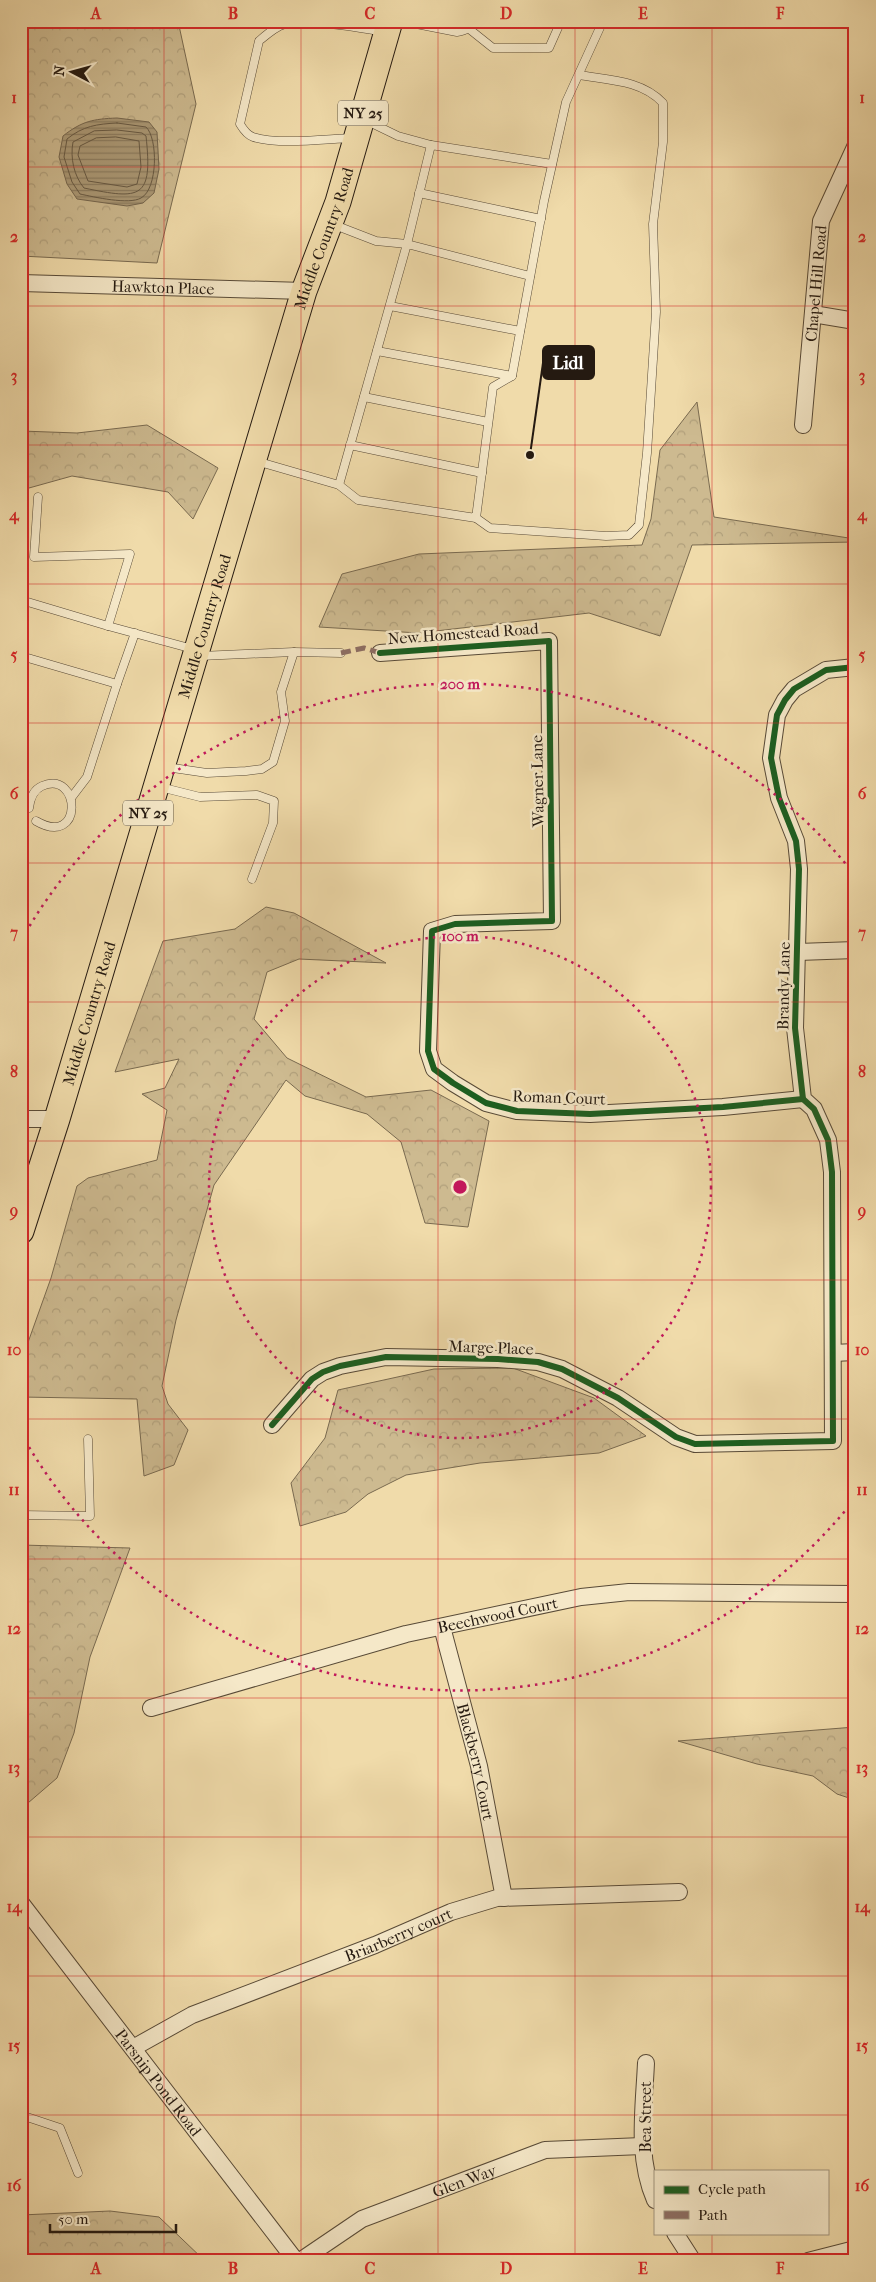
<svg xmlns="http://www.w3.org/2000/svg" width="876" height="2282" font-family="'IM FELL French Canon',serif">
	<defs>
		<pattern id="forest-crowns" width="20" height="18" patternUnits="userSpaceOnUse" patternTransform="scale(1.25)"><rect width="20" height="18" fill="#cdba90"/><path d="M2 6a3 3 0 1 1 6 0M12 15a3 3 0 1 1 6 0" fill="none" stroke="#b09f7b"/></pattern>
		<pattern id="water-rules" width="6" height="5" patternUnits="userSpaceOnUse" patternTransform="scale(1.25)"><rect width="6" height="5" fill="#ab9976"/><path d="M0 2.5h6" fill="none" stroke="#8b7c5f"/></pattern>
	</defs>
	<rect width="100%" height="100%" fill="#f0dbaa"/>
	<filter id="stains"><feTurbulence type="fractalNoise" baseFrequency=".004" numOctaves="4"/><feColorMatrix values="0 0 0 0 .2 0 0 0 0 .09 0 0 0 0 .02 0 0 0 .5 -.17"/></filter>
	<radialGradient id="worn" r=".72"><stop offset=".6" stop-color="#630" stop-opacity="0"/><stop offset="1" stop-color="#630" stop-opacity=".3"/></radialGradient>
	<!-- forest -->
	<g fill="url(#forest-crowns)" stroke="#796a50">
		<polygon points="21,21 178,21 196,104 157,263 21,256"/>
		<polygon points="697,402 714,517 855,539 855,542 692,545 660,636 589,613 419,633 319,627 342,574 419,554 642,545 651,519 660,450"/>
		<polygon points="147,425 218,468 193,519 168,492 72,476 29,488 21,493 21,431 77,433"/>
		<polygon points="266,907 294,913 386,963 299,959 267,972 254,1019 287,1058 366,1097 431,1090 489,1121 468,1227 425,1223 401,1142 367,1114 305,1096 286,1080 214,1185 176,1320 162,1386 168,1404 188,1430 174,1465 144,1476 137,1399 21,1397 21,1362 51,1278 77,1186 88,1178 157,1160 167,1110 142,1094 165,1088 179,1059 115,1072 163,941 235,929"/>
		<polygon points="513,1368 594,1398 646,1436 599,1453 480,1463 406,1475 368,1494 346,1512 300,1526 291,1483 325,1438 338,1390 434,1369"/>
		<polygon points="21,1545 130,1548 90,1657 74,1733 57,1778 21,1809"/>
		<polygon points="855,1727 855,1800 837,1794 813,1776 757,1764 678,1741"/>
		<polygon points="110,2211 159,2217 205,2261 21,2261 21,2215"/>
	</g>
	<!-- water -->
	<path fill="url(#water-rules)" stroke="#75664e" d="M117,118l32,4 8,10 2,37 -5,24 -11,10 -16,3 -50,-7 -10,-15 -8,-27 4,-21c19,-15 30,-17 54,-18z"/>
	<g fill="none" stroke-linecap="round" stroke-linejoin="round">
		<!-- shore -->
		<g stroke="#685a44" stroke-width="1">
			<path d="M117,123l29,4c12,11 12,62 -5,71 -12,7 -47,-1 -61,-4l-8,-12 -8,-25 3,-18c16,-13 30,-15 50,-16z"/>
			<path d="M117,130l25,3 4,3c7,63 -5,64 -62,52 -10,-12 -14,-30 -11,-46l21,-11z"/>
			<polygon points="116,137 139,141 141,167 137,184 127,187 88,181 78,155 80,146 96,138"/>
		</g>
		<defs>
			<g id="lane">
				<path d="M401,21l56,11c7,-1 14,-3 17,-11"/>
				<polyline points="468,28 493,48 549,48 561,21"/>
				<polyline points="365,120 398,136 431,145"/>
				<path d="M351,138c-26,1 -73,7 -98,-1 -6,-2 -10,-8 -13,-13l19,-83c7,-6 17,-15 26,-17 27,-4 72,3 99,8"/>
				<polyline points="419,193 541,219"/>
				<polyline points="332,224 376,241 407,244 431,145 552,164"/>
				<polyline points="390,306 520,331"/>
				<polyline points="377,351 512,376"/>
				<polyline points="364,397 488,422"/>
				<polyline points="350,445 482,473"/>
				<polyline points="256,461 339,485 358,500 476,518 493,387 512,376 544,201 566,102 603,21"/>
				<polyline points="339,485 407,244 530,276"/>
				<polyline points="38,497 34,557 130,554 108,626"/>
				<path d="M476,518l14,10 116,8 23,-1 10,-10 8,-72 9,-141 -3,-88 10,-82v-39c-21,-23 -55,-23 -84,-28"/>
				<polyline points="21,600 108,626 193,649"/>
				<polyline points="21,656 117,684 87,777 71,798"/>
				<polyline points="200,656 294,652 341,653"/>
				<polyline points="117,684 135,633"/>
				<polyline points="166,767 207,773 246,771 262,769 273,762 285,721 281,692 294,652"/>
				<polyline points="160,787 200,797 257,795 274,801 273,823 252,879"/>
				<path d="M29,808c1,-9 4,-18 13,-22 39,-17 42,63 -6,35"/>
				<polyline points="21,1515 90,1516 88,1439"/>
				<polyline points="21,2115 60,2128 78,2173"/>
			</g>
			<g id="street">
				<path id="s1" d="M21,283l283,8"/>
				<polyline points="813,314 855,321"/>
				<path id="s2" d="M803,425l18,-204 34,-74"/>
				<polyline points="380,653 549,641 552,921 455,924 432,931 428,1051 434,1069 453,1083 486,1103 517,1111 590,1114 723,1107 803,1099"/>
				<polyline points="798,952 855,950"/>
				<polyline points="21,1119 57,1119"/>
				<polyline points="833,1353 855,1352"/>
				<polyline points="272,1425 312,1379 323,1372 340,1366 386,1357 498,1359 538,1362 562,1369 618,1398 676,1437 695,1444 833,1441 832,1172 828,1140 814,1109 803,1099 795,1028 799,869 796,841 779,798 771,758 777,715 785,700 794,689 826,670 855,667"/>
				<path id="s3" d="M442,1627l37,139 25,132"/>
				<path id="s4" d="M151,1708l255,-74 175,-37 48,-5 226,2"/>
				<path id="s5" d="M21,1903l275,358"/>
				<path id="s6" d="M133,2048l59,-33 183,-70 76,-33 46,-14 182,-6"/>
				<path d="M646,2063c-2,45 -10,94 9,137"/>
				<polyline points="675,2233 693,2261"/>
				<path id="s7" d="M300,2261l62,-42 183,-69 97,-4"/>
				<polyline points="808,2261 855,2249"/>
			</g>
			<g id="primary">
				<path id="s8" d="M21,1231l36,-112 247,-828 34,-89 52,-181"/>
			</g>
		</defs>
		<!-- lane casing -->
		<use href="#lane" stroke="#584a37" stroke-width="9"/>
		<!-- street casing -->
		<use href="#street" stroke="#584a37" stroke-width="18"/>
		<!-- primary casing -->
		<use href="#primary" stroke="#251a11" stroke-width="27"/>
		<!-- lane -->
		<use href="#lane" stroke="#f5e8c8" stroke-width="8"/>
		<!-- street -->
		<use href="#street" stroke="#f5e8c8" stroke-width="16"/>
		<!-- primary -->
		<use href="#primary" stroke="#f0dbaa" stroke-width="25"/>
		<!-- quiet -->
		<polyline stroke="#8d6e63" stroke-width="5" stroke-dasharray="10 5" stroke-linecap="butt" points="341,653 364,648 380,653"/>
		<defs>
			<g id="cycleway">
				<polyline points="380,653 549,641 552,921 455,924 432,931 428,1051 434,1069 453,1083 486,1103 517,1111 590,1114 723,1107 803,1099"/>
				<polyline points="272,1425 312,1379 323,1372 340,1366 386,1357 498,1359 538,1362 562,1369 618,1398 676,1437 695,1444 833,1441 832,1172 828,1140 814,1109 803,1099 795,1028 799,869 796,841 779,798 771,758 777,715 785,700 794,689 826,670 855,667"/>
			</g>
		</defs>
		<!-- cycleway casing -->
		<use href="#cycleway" stroke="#f5e8c8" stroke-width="9"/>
		<!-- cycleway -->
		<use href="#cycleway" stroke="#1b5e20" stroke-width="6"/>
	</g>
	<!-- grid -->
	<path fill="none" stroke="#d62828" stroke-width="1" stroke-opacity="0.55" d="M164,21v2240M301,21v2240M438,21v2240M575,21v2240M712,21v2150M21,167h834M21,306h834M21,445h834M21,584h834M21,723h834M21,863h834M21,1002h834M21,1141h834M21,1280h834M21,1419h834M21,1559h834M21,1698h834M21,1837h834M21,1976h834M21,2115h834M712,2233v28"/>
	<!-- distance rings -->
	<g fill="none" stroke="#c2185b" stroke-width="2.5" stroke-dasharray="2.5 5">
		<circle cx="460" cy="1187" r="251"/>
		<path d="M854 1500A503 503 0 0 1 22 1435M22 939A503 503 0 0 1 854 874"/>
	</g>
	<g text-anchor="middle" stroke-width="5" stroke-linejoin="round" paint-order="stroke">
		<!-- shield labels -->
		<g fill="#f5e8c8" stroke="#635848" stroke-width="1">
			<rect x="338" y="100.5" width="50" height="25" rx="4"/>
			<rect x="123" y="800.5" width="50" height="25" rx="4"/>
		</g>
		<g font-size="15" font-weight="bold" fill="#251a11">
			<text x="363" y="118">NY 25</text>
			<text x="148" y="818">NY 25</text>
		</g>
		<!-- street labels -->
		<g font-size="16" fill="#251a11" stroke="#f5e8c8">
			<text dy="6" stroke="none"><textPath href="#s8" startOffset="1038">Middle Country Road</textPath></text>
			<text dy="6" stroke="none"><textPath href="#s2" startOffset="142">Chapel Hill Road</textPath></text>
			<text dy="6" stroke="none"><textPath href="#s1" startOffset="142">Hawkton Place</textPath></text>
			<text dy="6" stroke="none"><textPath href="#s8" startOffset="632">Middle Country Road</textPath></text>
			<text transform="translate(463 633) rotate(-4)" y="6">New Homestead Road</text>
			<text transform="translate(537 781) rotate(-91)" y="6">Wagner Lane</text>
			<text transform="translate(783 986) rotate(-89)" y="6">Brandy Lane</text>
			<text dy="6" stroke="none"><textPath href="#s8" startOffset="228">Middle Country Road</textPath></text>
			<text transform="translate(559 1097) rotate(2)" y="6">Roman Court</text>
			<text transform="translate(491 1347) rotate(2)" y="6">Marge Place</text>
			<text dy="6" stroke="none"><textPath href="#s4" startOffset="359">Beechwood Court</textPath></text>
			<text dy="6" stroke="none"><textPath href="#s3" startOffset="139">Blackberry Court</textPath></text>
			<text dy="6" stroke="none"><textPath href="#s6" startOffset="289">Briarberry court</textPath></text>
			<text dy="6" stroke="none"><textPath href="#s5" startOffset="226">Parsnip Pond Road</textPath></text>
			<text transform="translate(645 2117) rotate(-90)" y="6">Bea Street</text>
			<text dy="6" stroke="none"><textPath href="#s7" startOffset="184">Glen Way</textPath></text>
		</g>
	</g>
	<circle cx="460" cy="1187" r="8" fill="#c2185b" stroke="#f5e8c8" stroke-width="2.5"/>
	<g font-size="15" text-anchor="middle" font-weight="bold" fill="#c2185b" stroke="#f5e8c8" stroke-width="5" stroke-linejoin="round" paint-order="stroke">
		<text x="460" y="689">200 m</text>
		<text x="460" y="941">100 m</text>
	</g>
	<!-- callouts -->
	<path fill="none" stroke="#251a11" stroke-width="2" d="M530 455L543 363"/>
	<circle fill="#251a11" stroke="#f5e8c8" stroke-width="2" cx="530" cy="455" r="5"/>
	<rect fill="#251a11" stroke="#251a11" stroke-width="2" x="543" y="346" width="51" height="33" rx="5"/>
	<g font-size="18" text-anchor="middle" font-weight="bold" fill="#fff">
		<text x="568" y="369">Lidl</text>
	</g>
	<!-- margin -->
	<rect width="876" height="2282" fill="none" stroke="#f0dbaa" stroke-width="55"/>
	<!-- legend -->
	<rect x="654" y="2170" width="175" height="65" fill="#f5e8c8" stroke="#a2967f"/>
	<rect x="664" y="2186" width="25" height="8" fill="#1b5e20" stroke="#a2967f"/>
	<text x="698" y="2194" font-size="15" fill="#251a11">Cycle path</text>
	<rect x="664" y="2211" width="25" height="8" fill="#8d6e63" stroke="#a2967f"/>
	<text x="698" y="2220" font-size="15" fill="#251a11">Path</text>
	<!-- north arrow -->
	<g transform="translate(72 72) rotate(276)" stroke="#f5e8c8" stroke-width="4" paint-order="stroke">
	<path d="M0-4L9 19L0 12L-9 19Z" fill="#251a11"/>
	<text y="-8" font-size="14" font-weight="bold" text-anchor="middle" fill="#251a11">N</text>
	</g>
	<!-- scale -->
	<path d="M50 2224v8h126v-8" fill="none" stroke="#251a11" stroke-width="2.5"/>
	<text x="58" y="2224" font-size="15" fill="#251a11" stroke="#f5e8c8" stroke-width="4" paint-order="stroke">50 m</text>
	<rect x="28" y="28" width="820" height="2226" fill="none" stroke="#d62828" stroke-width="2"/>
	<g font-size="16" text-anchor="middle" font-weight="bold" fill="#d62828">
		<text x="96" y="19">A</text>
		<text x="233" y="19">B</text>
		<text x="370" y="19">C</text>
		<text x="506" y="19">D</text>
		<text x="643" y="19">E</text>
		<text x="780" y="19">F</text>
		<text x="14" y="103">1</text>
		<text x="862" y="103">1</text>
		<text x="14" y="242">2</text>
		<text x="862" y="242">2</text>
		<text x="14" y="381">3</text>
		<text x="862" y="381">3</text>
		<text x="14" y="520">4</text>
		<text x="862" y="520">4</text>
		<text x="14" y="660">5</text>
		<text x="862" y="660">5</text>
		<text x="14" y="799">6</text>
		<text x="862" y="799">6</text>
		<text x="14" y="938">7</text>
		<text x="862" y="938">7</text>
		<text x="14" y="1077">8</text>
		<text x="862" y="1077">8</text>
		<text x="14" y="1216">9</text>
		<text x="862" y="1216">9</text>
		<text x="14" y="1355">10</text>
		<text x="862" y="1355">10</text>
		<text x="14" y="1495">11</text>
		<text x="862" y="1495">11</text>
		<text x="14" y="1634">12</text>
		<text x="862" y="1634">12</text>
		<text x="14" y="1773">13</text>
		<text x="862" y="1773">13</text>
		<text x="14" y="1912">14</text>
		<text x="862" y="1912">14</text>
		<text x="14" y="2051">15</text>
		<text x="862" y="2051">15</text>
		<text x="14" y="2191">16</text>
		<text x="862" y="2191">16</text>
		<text x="96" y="2274">A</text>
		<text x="233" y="2274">B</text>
		<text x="370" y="2274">C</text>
		<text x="506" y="2274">D</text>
		<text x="643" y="2274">E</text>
		<text x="780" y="2274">F</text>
	</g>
	<rect width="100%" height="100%" filter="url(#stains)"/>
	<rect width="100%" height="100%" fill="url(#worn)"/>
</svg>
